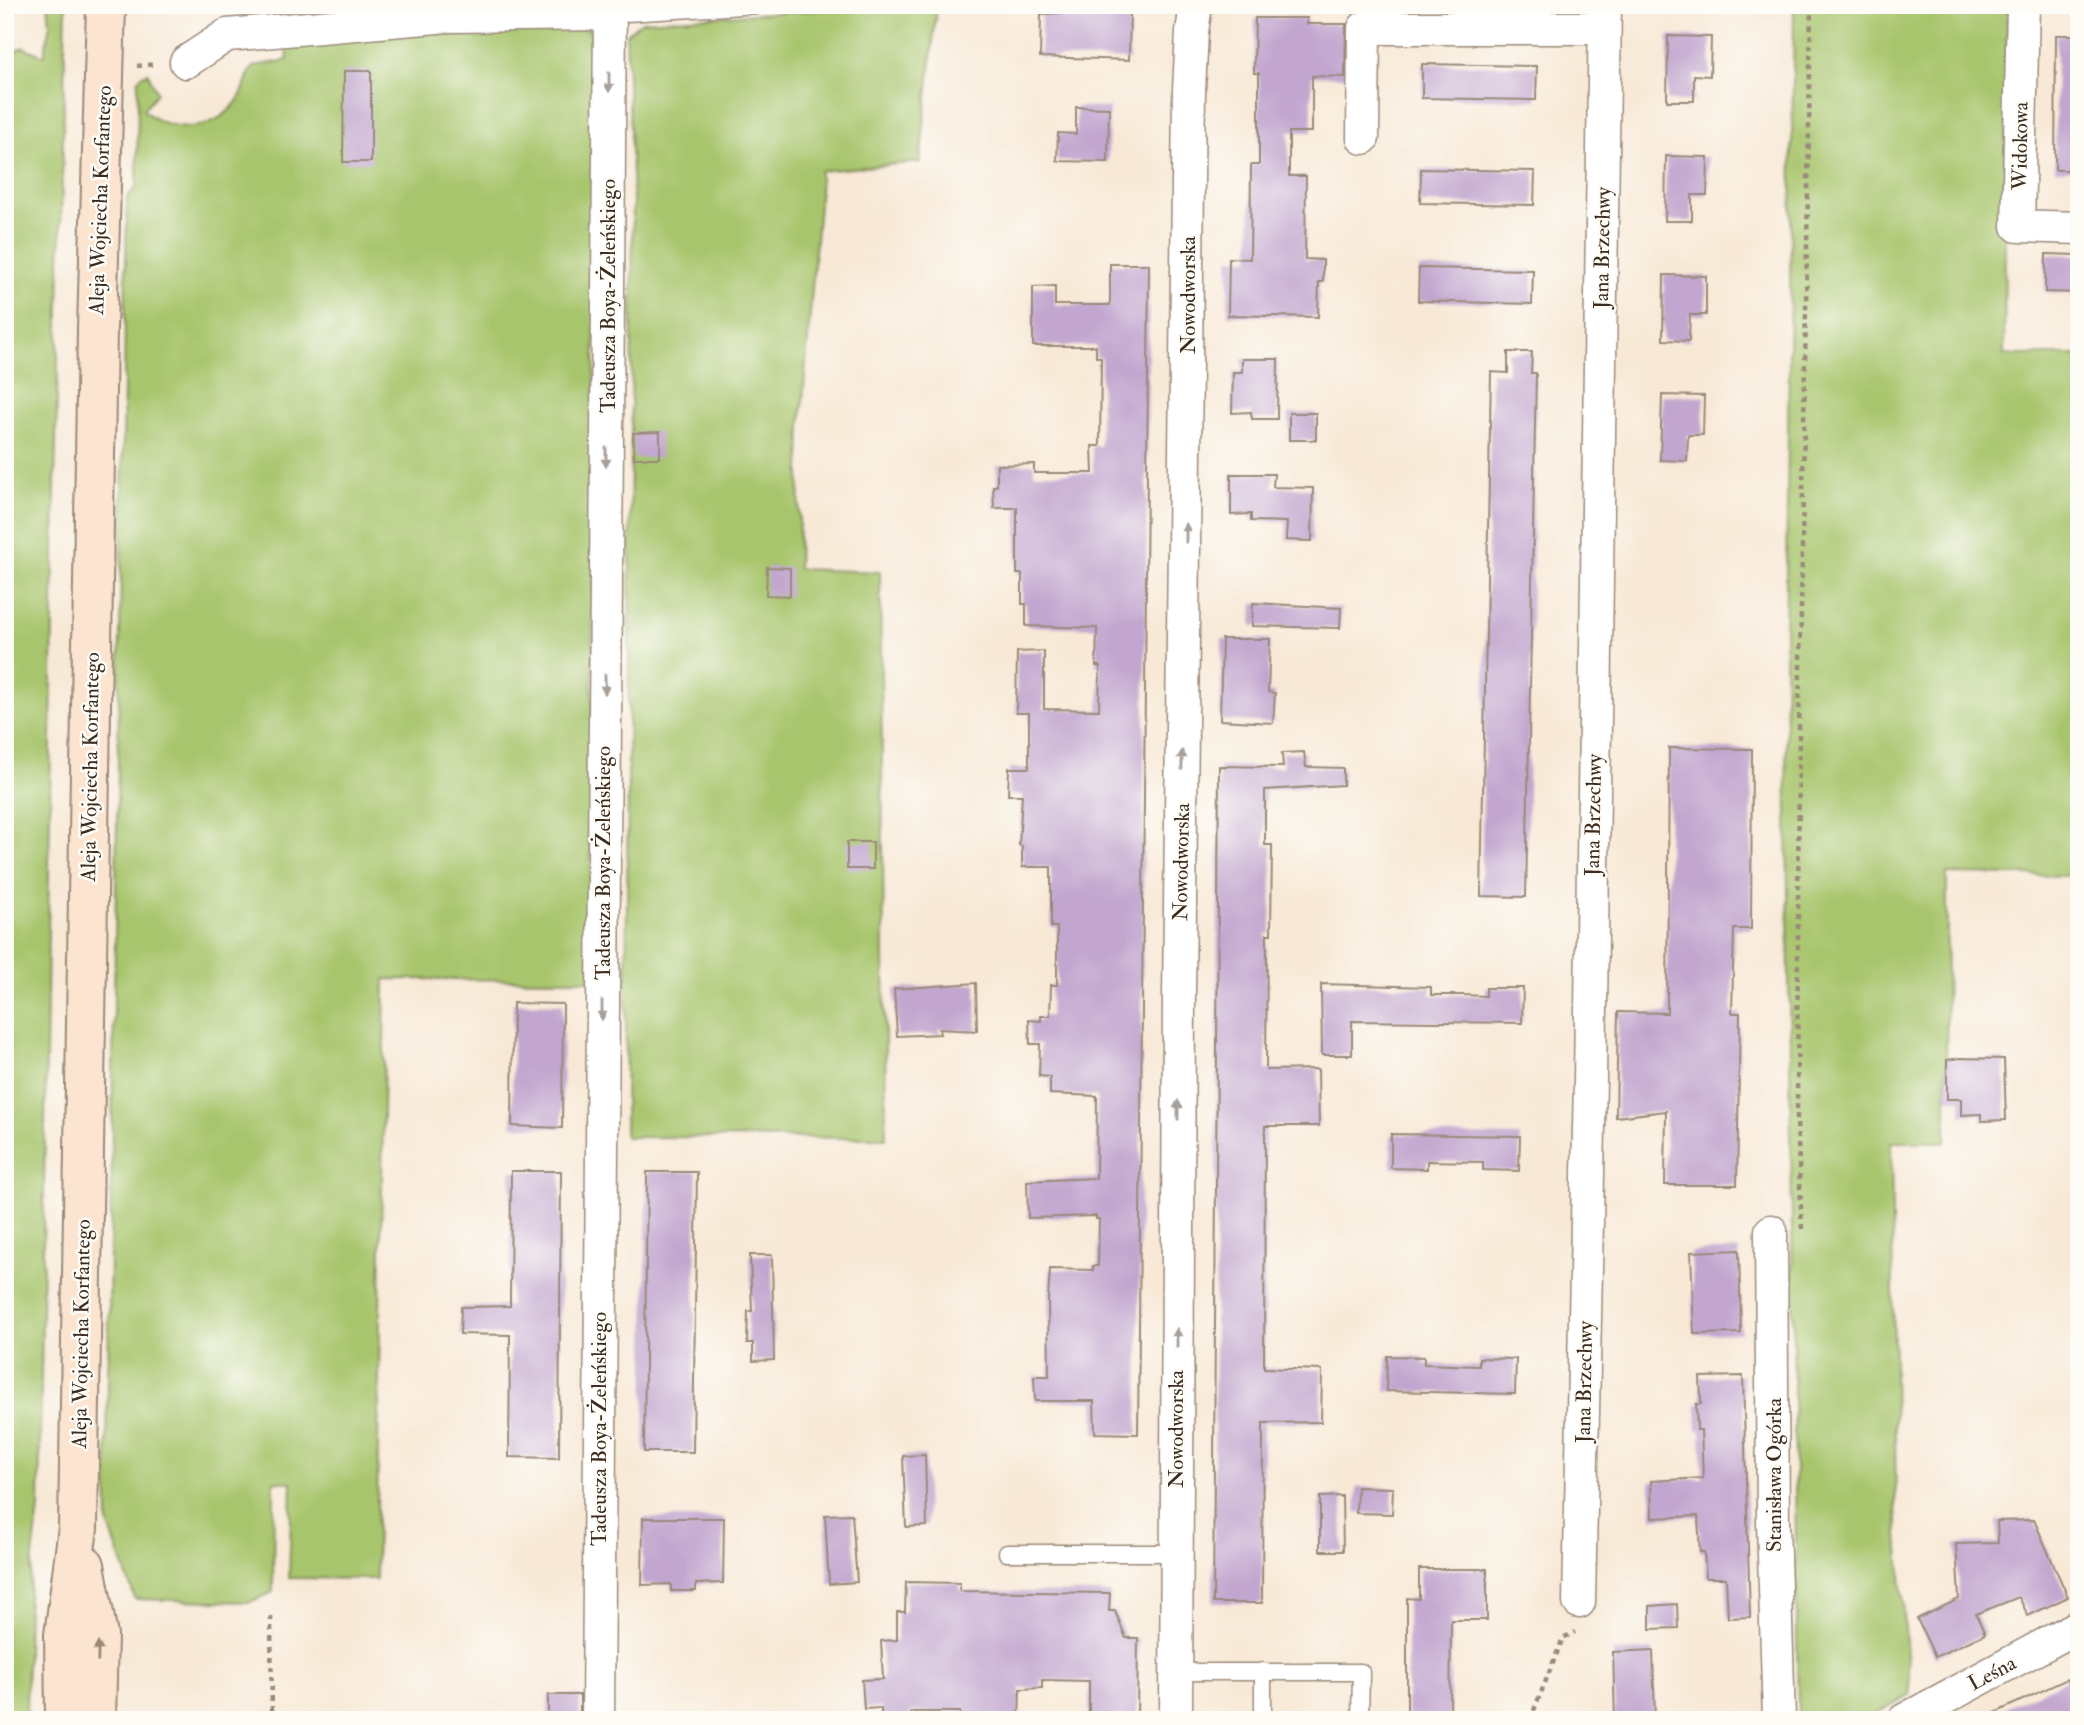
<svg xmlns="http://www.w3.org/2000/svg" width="2084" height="1725" font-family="'IM FELL Double Pica',serif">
	<rect width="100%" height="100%" fill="#fdfcf7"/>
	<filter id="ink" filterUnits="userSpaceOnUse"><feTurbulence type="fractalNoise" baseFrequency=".0143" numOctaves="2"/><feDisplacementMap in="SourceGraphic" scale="14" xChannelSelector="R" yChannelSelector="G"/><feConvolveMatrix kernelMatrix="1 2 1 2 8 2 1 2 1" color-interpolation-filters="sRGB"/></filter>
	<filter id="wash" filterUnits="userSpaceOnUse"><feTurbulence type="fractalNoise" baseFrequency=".00686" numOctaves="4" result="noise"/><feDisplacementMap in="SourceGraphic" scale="28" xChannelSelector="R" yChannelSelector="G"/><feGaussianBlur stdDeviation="1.57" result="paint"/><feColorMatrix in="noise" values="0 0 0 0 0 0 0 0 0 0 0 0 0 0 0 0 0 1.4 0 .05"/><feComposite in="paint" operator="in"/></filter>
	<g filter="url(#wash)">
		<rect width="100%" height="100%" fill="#f8e9d7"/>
		<!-- green -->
		<g fill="#a7c56c" stroke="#717845" stroke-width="2">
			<polygon points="48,5 66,5 55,485 39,1508 28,1598 26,1720 5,1720 5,212 7,212 5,192 5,60 18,49 23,47 44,56 50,24"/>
			<polygon points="903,5 937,5 920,162 820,171 820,191 801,424 798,569 880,572 886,1138 625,1137 633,198 626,34 642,21"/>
			<polygon points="1794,5 2007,5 2004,355 2079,355 2079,876 1947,874 1946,1142 1891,1142 1896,1508 1910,1695 1864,1720 1798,1720 1785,649"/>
			<path d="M548,20l39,9 10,14 -7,937 -205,-1 -9,600 -87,-1 3,-96 -18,-1 -1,111 -23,10 -115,-3 -27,-76 -1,-82 20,-1243 10,-12 1,-106 4,-5 6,-2 9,20 -14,17c31,27 78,21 98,-15 6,-10 5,-22 14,-29l33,-6 -2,-18z"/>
		</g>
		<g id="blocks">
			<!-- building -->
			<g fill="#c2a6cf">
				<polygon points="1130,10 1129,60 1040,57 1041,14"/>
				<polygon points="1255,18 1307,18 1307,24 1346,24 1345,77 1312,76 1312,132 1289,132 1289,176 1306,176 1305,259 1323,260 1323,282 1319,282 1318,317 1228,315 1229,258 1250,259 1251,165 1259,165 1259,73 1254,73"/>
				<polygon points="2056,35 2079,35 2079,170 2055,170"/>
				<polygon points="1668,36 1711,37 1710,76 1694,75 1694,101 1667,101"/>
				<polygon points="1422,64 1537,66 1536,100 1422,98"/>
				<polygon points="344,71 371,71 371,162 343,162"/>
				<polygon points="1076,107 1109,108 1108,162 1057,161 1058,133 1076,134"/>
				<polygon points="1666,156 1708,157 1707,195 1692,195 1692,221 1665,221"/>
				<polygon points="1421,169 1535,171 1534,205 1420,203"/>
				<polygon points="2046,254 2079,255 2079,293 2045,292"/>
				<polygon points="1110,264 1149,264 1138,1434 1095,1433 1094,1401 1035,1401 1034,1376 1049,1376 1048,1299 1050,1269 1093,1270 1093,1266 1098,1266 1099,1219 1096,1219 1096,1216 1028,1218 1027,1181 1096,1178 1097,1096 1050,1094 1050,1077 1039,1076 1040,1044 1030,1044 1029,1020 1041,1021 1041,1016 1050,1016 1051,985 1057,985 1057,927 1051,927 1051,867 1022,867 1022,846 1019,845 1022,795 1008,795 1009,768 1029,768 1029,713 1016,713 1017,652 1044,651 1044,709 1099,710 1100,666 1096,666 1097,628 1026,626 1026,604 1022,604 1022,574 1017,574 1017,508 994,508 993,486 997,486 997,465 1034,464 1034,473 1093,473 1092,446 1100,446 1101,357 1096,357 1096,346 1033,346 1033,287 1055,286 1055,305 1110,305"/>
				<polygon points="1419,268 1533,270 1532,304 1418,301"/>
				<polygon points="1664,275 1706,276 1706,315 1690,315 1689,341 1663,340"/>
				<polygon points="1508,352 1532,352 1531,373 1536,373 1526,897 1481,896 1491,372 1508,373"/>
				<polygon points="1242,359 1278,359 1277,419 1252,419 1251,412 1232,413 1233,372 1242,372"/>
				<polygon points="1662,395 1704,396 1703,435 1688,435 1687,461 1660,460"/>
				<rect x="1289" y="413" width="27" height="27"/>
				<polygon points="660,432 660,458 634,458 633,433"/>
				<polygon points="1231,474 1274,474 1273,487 1313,488 1312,541 1286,540 1287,522 1251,521 1251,514 1231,515"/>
				<polygon points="767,567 790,568 790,596 766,595"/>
				<polygon points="1253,603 1341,608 1340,628 1252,626"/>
				<polygon points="1222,639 1270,639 1268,692 1275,693 1273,723 1220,720"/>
				<polygon points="1669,748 1752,749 1751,929 1734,929 1732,1013 1740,1013 1737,1185 1665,1185 1666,1111 1616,1117 1618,1012 1667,1013"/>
				<polygon points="1304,752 1306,767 1343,768 1343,785 1265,790 1265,845 1272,845 1271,934 1267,934 1266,1070 1318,1069 1319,1126 1265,1126 1264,1368 1322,1370 1321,1422 1263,1423 1262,1603 1213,1603 1219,766 1283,767 1282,753"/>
				<rect x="847" y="842" width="26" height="27"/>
				<polygon points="976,983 977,1031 939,1029 940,1034 897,1036 894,989"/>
				<polygon points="1321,984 1431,987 1431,995 1462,995 1486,996 1486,988 1523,988 1522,1023 1352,1021 1352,1055 1322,1055"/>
				<polygon points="513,1003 563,1004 562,1128 512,1126"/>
				<polygon points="1960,1058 2004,1059 2006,1120 1981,1121 1981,1114 1961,1115 1961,1099 1947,1099 1947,1060"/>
				<polygon points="1391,1134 1520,1136 1519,1171 1483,1170 1483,1162 1427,1161 1427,1169 1391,1168"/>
				<polygon points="511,1171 561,1171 559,1458 509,1457 510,1335 460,1334 461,1307 510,1306"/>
				<polygon points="647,1172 697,1172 693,1452 644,1452"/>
				<polygon points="1739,1250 1741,1333 1694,1334 1691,1252"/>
				<polygon points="750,1255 772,1255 774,1360 753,1361 753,1343 747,1343 748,1311 752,1311"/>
				<polygon points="1387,1356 1424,1357 1424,1364 1479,1366 1479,1358 1516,1359 1515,1394 1386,1391"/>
				<polygon points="1743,1376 1750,1617 1728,1618 1726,1578 1706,1578 1704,1552 1700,1552 1698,1516 1652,1518 1651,1481 1703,1478 1701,1430 1697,1430 1696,1404 1701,1404 1700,1377"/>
				<polygon points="925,1455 927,1526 906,1527 903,1456"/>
				<polygon points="1357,1487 1393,1488 1392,1514 1356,1513"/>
				<polygon points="1342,1496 1343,1551 1320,1551 1320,1497"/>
				<polygon points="852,1514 857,1582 829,1584 825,1515"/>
				<polygon points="643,1518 724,1518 723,1583 696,1584 696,1591 671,1591 671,1584 642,1585"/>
				<polygon points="2034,1520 2068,1597 2028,1616 2019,1597 1976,1614 1985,1634 1935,1657 1917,1619 1959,1599 1956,1544 1998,1543 1997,1521"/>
				<polygon points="1419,1569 1487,1569 1487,1620 1451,1620 1450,1720 1407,1720 1407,1598 1419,1599"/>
				<polygon points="906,1582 960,1583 960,1591 1110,1593 1109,1611 1115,1611 1126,1638 1138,1638 1137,1720 1089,1720 1089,1681 1042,1680 1042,1688 1020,1689 1019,1720 961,1720 960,1712 911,1712 911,1720 881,1720 881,1708 864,1709 862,1680 883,1679 881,1641 897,1640 897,1612 905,1612"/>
				<polygon points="1677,1604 1678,1628 1650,1629 1650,1606"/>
				<polygon points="1653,1650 1655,1720 1615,1720 1613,1652"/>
				<polygon points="2067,1679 2079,1704 2079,1720 1980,1720"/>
				<rect x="548" y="1695" width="32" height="25"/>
			</g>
		</g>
	</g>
	<g filter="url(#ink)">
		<use href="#blocks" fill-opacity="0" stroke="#9a8a7a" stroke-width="2"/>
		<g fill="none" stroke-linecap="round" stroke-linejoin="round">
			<defs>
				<g id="service">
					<polyline points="610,14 759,5"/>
					<polyline points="1007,1553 1176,1553"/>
					<polyline points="1176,1672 1361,1672 1360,1720"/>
					<polyline points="1263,1720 1263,1671"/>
				</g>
				<g id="minor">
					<polyline points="2023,5 2018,226 2079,228"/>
					<polyline points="186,62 227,35 449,16 610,14"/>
					<polyline points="1363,138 1364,28 1603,28"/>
					<polyline points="1771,1231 1773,1522 1779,1720"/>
					<polyline points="1579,1602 1590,1080 1605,5"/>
					<polyline points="598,1720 610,5"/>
					<polyline points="1176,1720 1179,998 1189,90 1192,32 1196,5"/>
					<polyline points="1904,1720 2079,1626"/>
				</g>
				<g id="secondary">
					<polyline points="85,1565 98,1636 96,1720"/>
					<polyline points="65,1720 64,1635 78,1528 97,330 106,5"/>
				</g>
			</defs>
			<!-- service casing -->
			<use href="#service" stroke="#9a8a7a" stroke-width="19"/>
			<!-- minor casing -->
			<use href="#minor" stroke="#9a8a7a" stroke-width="35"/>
			<!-- secondary casing -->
			<use href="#secondary" stroke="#9a8a7a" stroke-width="42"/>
			<!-- path -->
			<g stroke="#9a8a7a" stroke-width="4.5" stroke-dasharray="5 5" stroke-linecap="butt">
				<polyline points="5,9 9,5"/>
				<polyline points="137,66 157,64"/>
				<polyline points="1802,1229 1797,1121 1799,730 1811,5"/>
				<polyline points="271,1616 272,1720"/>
				<polyline points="1530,1720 1563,1638 1575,1632"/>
			</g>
			<!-- service -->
			<use href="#service" stroke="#fff" stroke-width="16"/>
			<!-- minor -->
			<use href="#minor" stroke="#fff" stroke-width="32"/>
			<!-- secondary -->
			<use href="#secondary" stroke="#fce5d0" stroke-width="38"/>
		</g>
		<!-- one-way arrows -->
		<defs><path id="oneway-solid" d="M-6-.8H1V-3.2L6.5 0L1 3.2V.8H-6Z" transform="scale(1.75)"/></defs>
		<g fill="#a79f9a">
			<use href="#oneway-solid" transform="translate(609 82) rotate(90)"/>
			<use href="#oneway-solid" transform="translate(606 457) rotate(90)"/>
			<use href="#oneway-solid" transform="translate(1186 533) rotate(-90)"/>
			<use href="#oneway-solid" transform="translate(605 684) rotate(90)"/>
			<use href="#oneway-solid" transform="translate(1182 760) rotate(-89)"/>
			<use href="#oneway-solid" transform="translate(602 1010) rotate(90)"/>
			<use href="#oneway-solid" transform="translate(1178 1110) rotate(-90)"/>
			<use href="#oneway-solid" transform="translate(1177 1338) rotate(-90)"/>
		</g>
		<use fill="#9c8877" href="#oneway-solid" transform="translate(98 1652) rotate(-89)"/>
	</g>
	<g text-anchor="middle" stroke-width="5" stroke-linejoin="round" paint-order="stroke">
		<!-- street labels -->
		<g font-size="21" fill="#3b2a1e" stroke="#fdfcf7">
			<text transform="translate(2020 146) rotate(-89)" y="7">Widokowa</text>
			<text transform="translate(100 200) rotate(-88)" y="7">Aleja Wojciecha Korfantego</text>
			<text transform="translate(1602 248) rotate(-89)" y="7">Jana Brzechwy</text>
			<text transform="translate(1188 295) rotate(-90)" y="7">Nowodworska</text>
			<text transform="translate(608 296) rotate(-90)" y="7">Tadeusza Boya-Żeleńskiego</text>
			<text transform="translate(90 767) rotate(-89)" y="7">Aleja Wojciecha Korfantego</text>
			<text transform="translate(1593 815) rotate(-89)" y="7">Jana Brzechwy</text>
			<text transform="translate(1181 862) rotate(-89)" y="7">Nowodworska</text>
			<text transform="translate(603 863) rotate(-90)" y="7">Tadeusza Boya-Żeleńskiego</text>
			<text transform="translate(81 1334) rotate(-89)" y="7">Aleja Wojciecha Korfantego</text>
			<text transform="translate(1584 1382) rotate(-89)" y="7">Jana Brzechwy</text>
			<text transform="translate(599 1429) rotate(-90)" y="7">Tadeusza Boya-Żeleńskiego</text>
			<text transform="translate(1176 1429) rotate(-90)" y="7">Nowodworska</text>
			<text transform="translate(1774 1475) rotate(-90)" y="7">Stanisława Ogórka</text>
			<text transform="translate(1992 1673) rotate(-28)" y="7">Leśna</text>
		</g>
	</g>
	<!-- margin -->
	<rect width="2084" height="1725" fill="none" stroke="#fdfcf7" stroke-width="28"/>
</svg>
